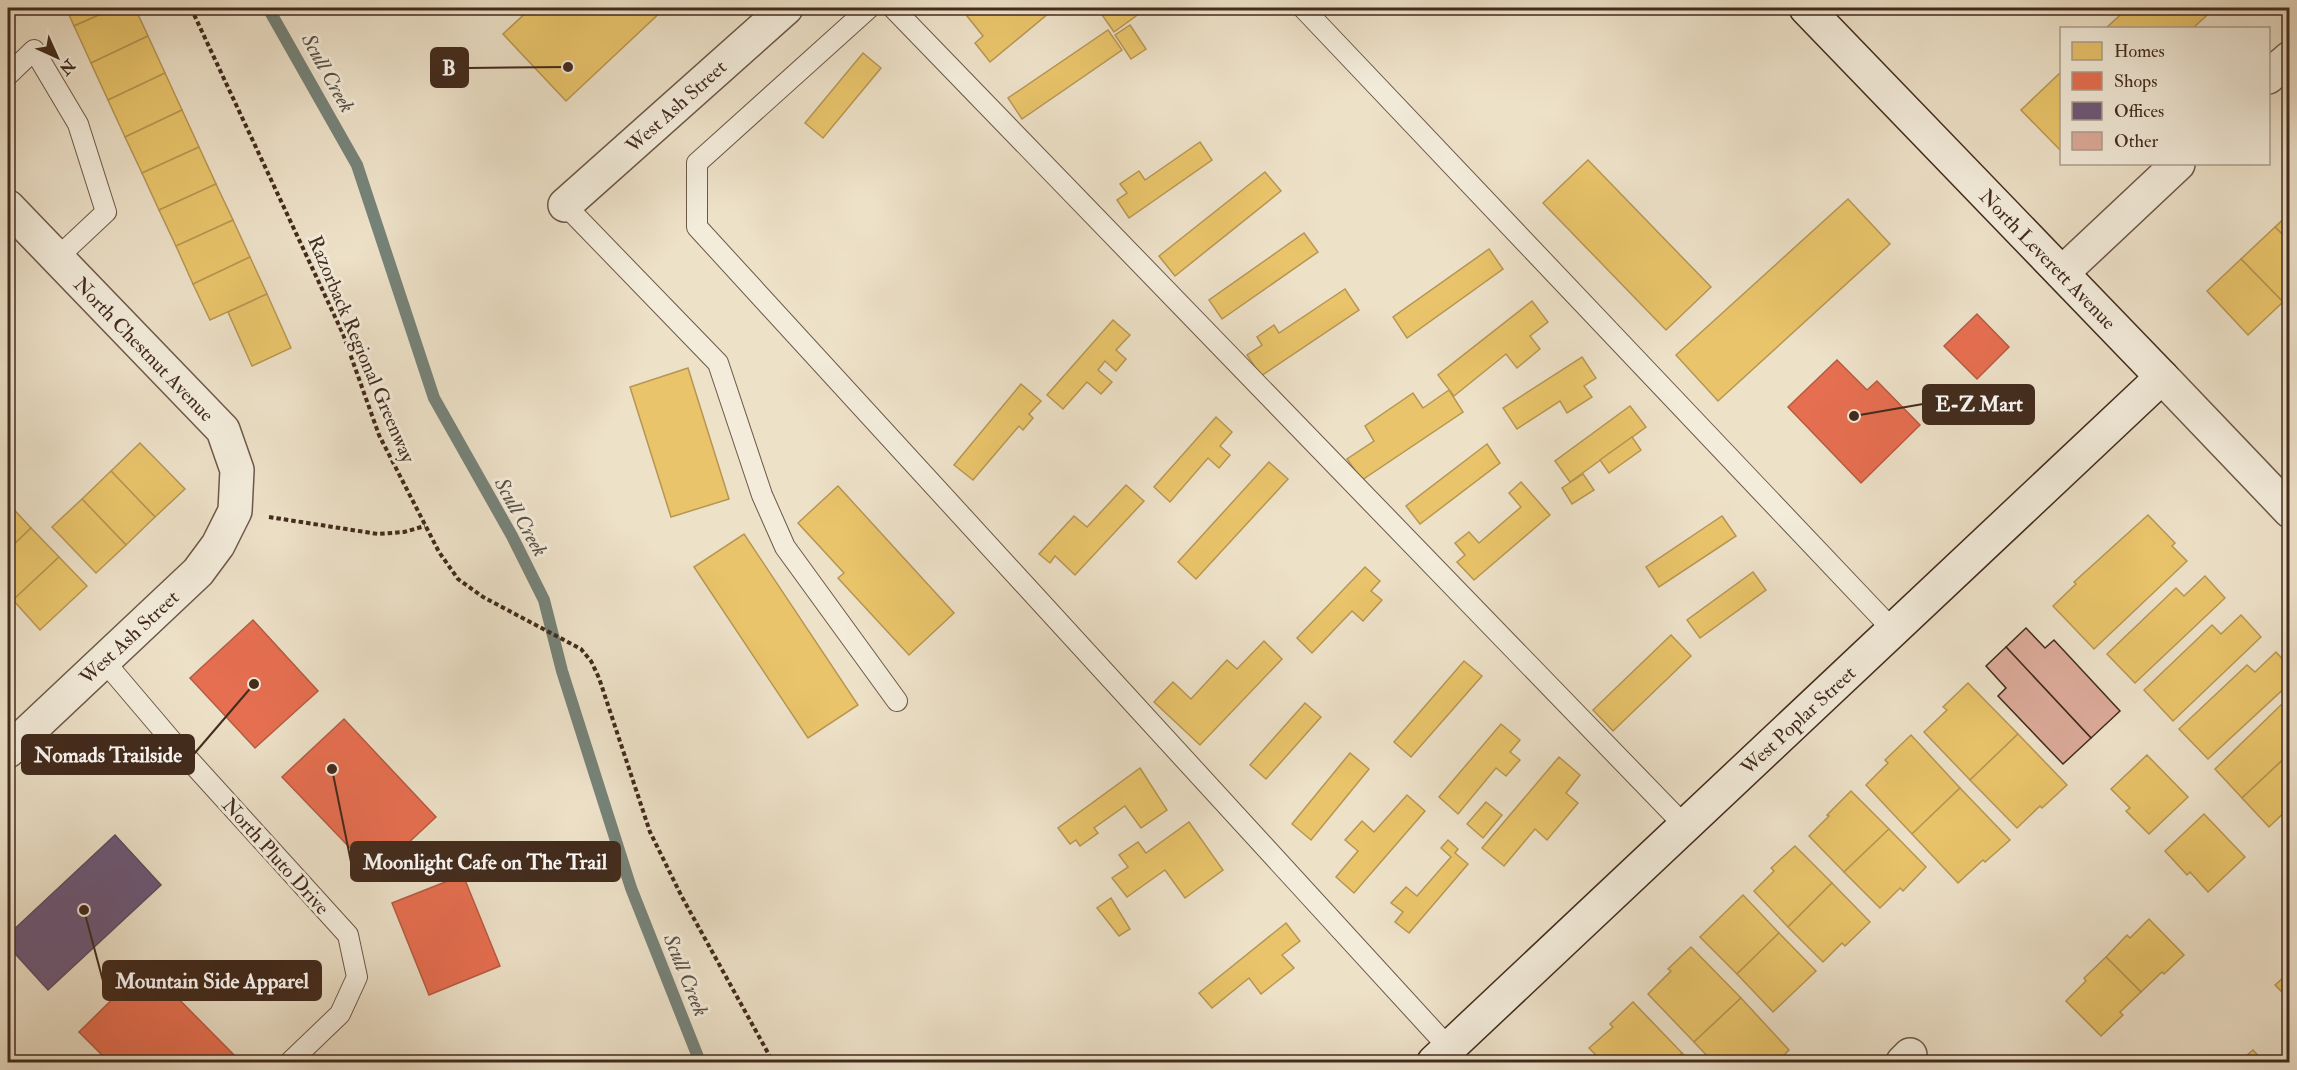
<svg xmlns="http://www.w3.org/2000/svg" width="2297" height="1070" font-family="'IM FELL Double Pica',serif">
	<rect width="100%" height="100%" fill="#ede1c8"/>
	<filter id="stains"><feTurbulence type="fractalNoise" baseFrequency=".00333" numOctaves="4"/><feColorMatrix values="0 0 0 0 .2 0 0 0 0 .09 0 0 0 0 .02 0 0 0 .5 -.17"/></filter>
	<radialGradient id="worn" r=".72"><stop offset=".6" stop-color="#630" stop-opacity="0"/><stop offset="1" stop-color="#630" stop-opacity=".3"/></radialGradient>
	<!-- homes -->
	<g fill="#e9c46a" stroke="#b79653" stroke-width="1.5">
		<polygon points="66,8 115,8 74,26"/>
		<polygon points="115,8 135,8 148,36 91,63 74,26"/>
		<polygon points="531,8 665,8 566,101 503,34"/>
		<polygon points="977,8 1055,8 990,62 975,43 983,36 967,16"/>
		<polygon points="1106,8 1147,8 1114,32 1100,12"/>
		<polygon points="2128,8 2215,8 2193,28 2106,28"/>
		<polygon points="1130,25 1146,49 1131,59 1115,35"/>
		<polygon points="1108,30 1122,50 1022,119 1008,98"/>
		<polygon points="148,36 165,73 108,100 91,63"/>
		<polygon points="863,53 881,68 823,138 805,123"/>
		<polygon points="2062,71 2062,152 2021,110"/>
		<polygon points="165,73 182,110 125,137 108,100"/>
		<polygon points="182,110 199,147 142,173 125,137"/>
		<polygon points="1200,142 1212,160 1129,218 1117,200 1127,193 1120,184 1139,171 1145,180"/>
		<polygon points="199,147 216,184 159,210 142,173"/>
		<polygon points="1588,160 1711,287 1666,330 1543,203"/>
		<polygon points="1265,172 1281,191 1175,276 1159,256"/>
		<polygon points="216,184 233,220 176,246 159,210"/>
		<polygon points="1848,199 1890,244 1718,401 1676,355"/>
		<polygon points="2290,213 2290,242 2275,227"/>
		<polygon points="233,220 250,257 193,284 176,246"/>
		<polygon points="2275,227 2290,242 2290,296 2283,302 2241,259"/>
		<polygon points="1304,233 1318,252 1222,319 1209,300"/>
		<polygon points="1489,249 1503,269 1407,338 1393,317"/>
		<polygon points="250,257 267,294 210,320 193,284"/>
		<polygon points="2241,259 2283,302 2248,335 2207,291"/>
		<polygon points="1345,289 1359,310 1261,376 1247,355 1262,345 1257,337 1274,325 1279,333"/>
		<polygon points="267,294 291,348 252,366 228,312"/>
		<polygon points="1532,301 1548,322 1530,336 1540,349 1517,368 1506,354 1454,396 1438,375"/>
		<polygon points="1113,320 1130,335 1116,350 1126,359 1116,371 1105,361 1098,370 1112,382 1101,394 1087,382 1063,409 1047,395"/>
		<polygon points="1582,357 1596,378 1584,386 1592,397 1567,413 1560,401 1517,429 1503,408"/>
		<polygon points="688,368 729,499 671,517 630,387"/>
		<polygon points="1021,384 1041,401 1029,414 1033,418 1023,430 1019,426 973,480 954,465"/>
		<polygon points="1449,390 1463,412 1362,480 1347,459 1374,441 1365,426 1413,393 1423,408"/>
		<polygon points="1630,406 1646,427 1570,482 1555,461"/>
		<polygon points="1216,417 1232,432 1220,446 1230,455 1219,468 1208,458 1170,502 1154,487"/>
		<polygon points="1632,437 1641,450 1609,473 1600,460"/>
		<polygon points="140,443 185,489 155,517 111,471"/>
		<polygon points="1487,444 1500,463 1420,524 1406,506"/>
		<polygon points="1269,462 1288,479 1196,579 1178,562"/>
		<polygon points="111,471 155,517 126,545 82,499"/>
		<polygon points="1583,474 1594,490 1572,504 1562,488"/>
		<polygon points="1521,482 1550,515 1474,580 1457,562 1465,555 1455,543 1469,532 1479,543 1521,507 1509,493"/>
		<polygon points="1126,485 1144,501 1075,575 1055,556 1050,563 1039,554 1074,516 1087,527"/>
		<polygon points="838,486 954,613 909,655 838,578 844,573 798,523"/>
		<polygon points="82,499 126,545 96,573 52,527"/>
		<polygon points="8,503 31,528 8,550"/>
		<polygon points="2148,515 2175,543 2172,546 2187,561 2094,649 2053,606 2076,584 2074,582"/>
		<polygon points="1722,516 1736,536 1659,587 1646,567"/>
		<polygon points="31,528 59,557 13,600 8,595 8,550"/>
		<polygon points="744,534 858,705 808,738 694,567"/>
		<polygon points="59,557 87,586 40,630 13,600"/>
		<polygon points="1365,567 1380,581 1371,591 1382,600 1363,621 1352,611 1312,653 1297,638"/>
		<polygon points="1753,572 1766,590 1700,638 1687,620"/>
		<polygon points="2205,576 2225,598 2135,683 2107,654 2176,588 2184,596"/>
		<polygon points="2241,615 2261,637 2173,721 2144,690 2212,625 2221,634"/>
		<polygon points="1671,635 1691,656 1613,731 1593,710"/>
		<polygon points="1264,641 1282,659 1200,745 1154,702 1173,682 1191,699 1227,660 1237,669"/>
		<polygon points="2276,652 2290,667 2290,683 2208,759 2179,729 2247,665 2255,672"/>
		<polygon points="1464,661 1482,676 1411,757 1394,742"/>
		<polygon points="1968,683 2018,734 1970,780 1924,732 1947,710 1943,707"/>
		<polygon points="2284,702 2290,708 2290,753 2242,798 2215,769"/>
		<polygon points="1305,703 1321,717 1266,779 1250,765"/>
		<polygon points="1501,724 1520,740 1510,752 1520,760 1506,776 1496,768 1458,814 1439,797"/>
		<polygon points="2018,734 2067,785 2042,808 2040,806 2017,828 1970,780"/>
		<polygon points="1911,735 1960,788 1912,834 1866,785 1888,763 1885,760"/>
		<polygon points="1350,753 1369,769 1311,840 1292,824"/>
		<polygon points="2290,753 2290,807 2269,827 2242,798"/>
		<polygon points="2147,755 2188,797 2149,834 2126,811 2130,808 2111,789"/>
		<polygon points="1559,757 1580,775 1566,793 1578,803 1547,840 1535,829 1504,866 1482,848"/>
		<polygon points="1140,768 1167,810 1141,828 1125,806 1094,828 1098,833 1080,846 1076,840 1070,844 1058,828"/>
		<polygon points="1960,788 2010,840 1985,862 1983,860 1958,883 1912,834"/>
		<polygon points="1851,791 1889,829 1844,872 1809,836 1829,816 1827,815"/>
		<polygon points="1407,795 1425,811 1354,893 1336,877 1358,851 1345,840 1362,821 1374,832"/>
		<polygon points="1486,802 1502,815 1483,838 1467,824"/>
		<polygon points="2204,814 2245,857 2208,892 2190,872 2187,875 2165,851"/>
		<polygon points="1189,822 1223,870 1185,898 1165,870 1127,897 1112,878 1128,867 1119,855 1138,842 1146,853"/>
		<polygon points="1889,829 1926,867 1903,891 1900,888 1880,908 1844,872"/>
		<polygon points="1448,840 1458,849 1455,853 1468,864 1409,933 1395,922 1403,912 1391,903 1406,887 1417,896 1451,857 1441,848"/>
		<polygon points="1795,846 1832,883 1788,927 1754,891 1774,871 1771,868"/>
		<polygon points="1832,883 1870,922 1845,946 1842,943 1823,962 1788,927"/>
		<polygon points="1743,895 1779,933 1737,974 1700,937"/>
		<polygon points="1111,898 1130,929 1119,936 1097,908"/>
		<polygon points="2149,919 2184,955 2164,974 2162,972 2141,992 2106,957 2127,935 2130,938"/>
		<polygon points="1286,923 1300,941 1282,955 1294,968 1261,994 1249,978 1212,1008 1199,993"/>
		<polygon points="1779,933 1816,971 1773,1012 1737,974"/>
		<polygon points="1691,947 1741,998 1694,1042 1648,994 1671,971 1668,969"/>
		<polygon points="2106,957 2141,992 2120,1012 2123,1015 2101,1036 2066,1001 2086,981 2084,978"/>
		<polygon points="2290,972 2290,1000 2275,985"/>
		<polygon points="1741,998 1789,1050 1777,1062 1713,1062 1694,1042"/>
		<polygon points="1633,1002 1682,1053 1673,1062 1603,1062 1589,1048 1613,1027 1610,1024"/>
		<polygon points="2253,1050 2264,1062 2239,1062"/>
		<polygon points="1682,1053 1691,1062 1673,1062"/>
	</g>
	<!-- shops -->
	<g fill="#e76f51" stroke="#b65b41" stroke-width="1.5">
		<polygon points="1977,314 2009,347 1977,379 1944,346"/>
		<polygon points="1837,360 1867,390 1877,381 1920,425 1861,483 1788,407"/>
		<polygon points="253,620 318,691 255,748 190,678"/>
		<polygon points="344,719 436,817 375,874 282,777"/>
		<polygon points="463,875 500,966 429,995 392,903"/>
		<polygon points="146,966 237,1058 232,1062 109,1062 79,1032"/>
	</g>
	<!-- offices -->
	<polygon fill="#6d597a" stroke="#604b5e" stroke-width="1.5" points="115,835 161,885 48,990 8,946 8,935"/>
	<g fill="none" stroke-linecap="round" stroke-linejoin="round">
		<!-- stream -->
		<polyline stroke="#768379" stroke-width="12" points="268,8 357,165 434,398 512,536 544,600 562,671 631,888 700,1062"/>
	</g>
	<!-- building -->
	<g fill="#dcaa99" stroke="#422b1d" stroke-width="1.5">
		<polygon points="2026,628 2045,648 2054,640 2120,711 2091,738 2006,647"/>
		<polygon points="2006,647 2091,738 2063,764 1998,696 2006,688 1986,666"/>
	</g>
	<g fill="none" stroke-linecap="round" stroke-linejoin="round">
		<defs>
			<g id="lane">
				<polyline points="869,8 697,163 697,227 1449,1048"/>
				<polyline points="893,8 1685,826"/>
				<polyline points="1303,8 1893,630"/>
				<polyline points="8,75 34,50 78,124 106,212 57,258"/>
				<polyline points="565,205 718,363 762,495 785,547 897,701"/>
				<polyline points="104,661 172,741 348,935 357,977 340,1014 290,1062"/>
			</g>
			<g id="street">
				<polyline points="2268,77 2290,58"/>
				<polyline points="565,205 786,8"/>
				<polyline points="8,207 223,430 237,470 235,511 218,545 198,572 8,751"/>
				<polyline points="2062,273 2178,164"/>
				<polyline points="2162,377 2290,511"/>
				<polyline points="1903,1062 1910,1055"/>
			</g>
			<polyline id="secondary" points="1434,1062 2162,377 1806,8"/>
		</defs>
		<!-- lane casing -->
		<use href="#lane" stroke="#6d5848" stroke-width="22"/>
		<!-- street casing -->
		<use href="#street" stroke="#6d5848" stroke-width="36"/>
		<!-- secondary casing -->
		<use href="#secondary" stroke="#422b1d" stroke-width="36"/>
		<!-- path -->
		<g stroke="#422b1d" stroke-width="4" stroke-dasharray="4.5 3" stroke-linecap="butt">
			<polyline points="191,8 343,334 379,435 439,552 458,579 483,597 581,649 591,661 599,678 650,832 682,897 773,1062"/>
			<polyline points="269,517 378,534 404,532 425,526"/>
		</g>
		<!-- lane -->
		<use href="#lane" stroke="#f3ecdb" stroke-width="20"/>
		<!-- street -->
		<use href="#street" stroke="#f3ecdb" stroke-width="33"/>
		<!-- secondary -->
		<use href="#secondary" stroke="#f3ecdb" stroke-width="33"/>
	</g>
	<g text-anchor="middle" stroke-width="6" stroke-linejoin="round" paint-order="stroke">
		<!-- street labels -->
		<g font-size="20" fill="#422b1d" stroke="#f3ecdb">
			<text transform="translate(676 106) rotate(-42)" y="7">West Ash Street</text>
			<text transform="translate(2048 259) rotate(46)" y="7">North Leverett Avenue</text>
			<text transform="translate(144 349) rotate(46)" y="7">North Chestnut Avenue</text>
			<text transform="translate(362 349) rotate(67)" y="7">Razorback Regional Greenway</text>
			<text transform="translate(129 637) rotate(-43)" y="7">West Ash Street</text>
			<text transform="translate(1798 720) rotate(-43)" y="7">West Poplar Street</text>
			<text transform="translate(276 856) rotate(48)" y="7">North Pluto Drive</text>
		</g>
		<!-- water labels -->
		<g font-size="21" font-style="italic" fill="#585044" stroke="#f3ecdb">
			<text transform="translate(328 73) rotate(61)" y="7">Scull Creek</text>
			<text transform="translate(521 517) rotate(61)" y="7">Scull Creek</text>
			<text transform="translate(686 975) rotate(68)" y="7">Scull Creek</text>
		</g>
	</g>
	<!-- callouts -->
	<path fill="none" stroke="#422b1d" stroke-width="2" d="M568 67L468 68M1854 416L1923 404M254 684L194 754M332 769L351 862M84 910L103 981"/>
	<g fill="#422b1d" stroke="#f3ecdb" stroke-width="2">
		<circle cx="568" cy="67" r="6"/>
		<circle cx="1854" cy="416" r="6"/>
		<circle cx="254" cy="684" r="6"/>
		<circle cx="332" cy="769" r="6"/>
		<circle cx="84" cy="910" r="6"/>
	</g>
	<g fill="#422b1d" stroke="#422b1d" stroke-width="2">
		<rect x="431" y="48" width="37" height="39" rx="6"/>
		<rect x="1923" y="385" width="111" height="39" rx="6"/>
		<rect x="22" y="735" width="172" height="39" rx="6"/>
		<rect x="351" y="842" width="269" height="39" rx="6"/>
		<rect x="103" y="961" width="218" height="39" rx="6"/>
	</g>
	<g font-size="21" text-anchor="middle" font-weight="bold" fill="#fff">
		<text x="449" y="75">B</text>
		<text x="1979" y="411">E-Z Mart</text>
		<text x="108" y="762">Nomads Trailside</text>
		<text x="485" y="869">Moonlight Cafe on The Trail</text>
		<text x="212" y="988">Mountain Side Apparel</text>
	</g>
	<!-- margin -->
	<rect width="2297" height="1070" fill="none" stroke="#ede1c8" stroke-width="30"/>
	<rect x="9" y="9" width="2279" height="1052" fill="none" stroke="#422b1d" stroke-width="3"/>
	<rect x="15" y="15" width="2267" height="1040" fill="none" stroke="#422b1d" stroke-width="1.5"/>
	<!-- legend -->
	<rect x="2060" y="27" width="210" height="138" fill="#f3ecdb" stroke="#ac9f8f" stroke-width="1.5"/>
	<rect x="2072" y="42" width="30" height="18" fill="#e9c46a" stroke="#ac9f8f" stroke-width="1.5"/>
	<text x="2114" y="57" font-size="18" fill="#422b1d">Homes</text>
	<rect x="2072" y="72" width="30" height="18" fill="#e76f51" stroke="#ac9f8f" stroke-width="1.5"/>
	<text x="2114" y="87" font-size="18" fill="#422b1d">Shops</text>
	<rect x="2072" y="102" width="30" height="18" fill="#6d597a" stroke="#ac9f8f" stroke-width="1.5"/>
	<text x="2114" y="117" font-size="18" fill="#422b1d">Offices</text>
	<rect x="2072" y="132" width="30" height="18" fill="#dcaa99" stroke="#ac9f8f" stroke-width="1.5"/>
	<text x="2114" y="147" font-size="18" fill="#422b1d">Other</text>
	<!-- north arrow -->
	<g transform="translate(57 57) rotate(135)" stroke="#f3ecdb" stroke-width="4.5" paint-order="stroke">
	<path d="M0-4.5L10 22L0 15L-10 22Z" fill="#422b1d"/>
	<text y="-9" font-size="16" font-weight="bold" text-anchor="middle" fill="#422b1d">N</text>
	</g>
	<rect width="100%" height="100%" filter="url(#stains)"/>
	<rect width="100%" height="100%" fill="url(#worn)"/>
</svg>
